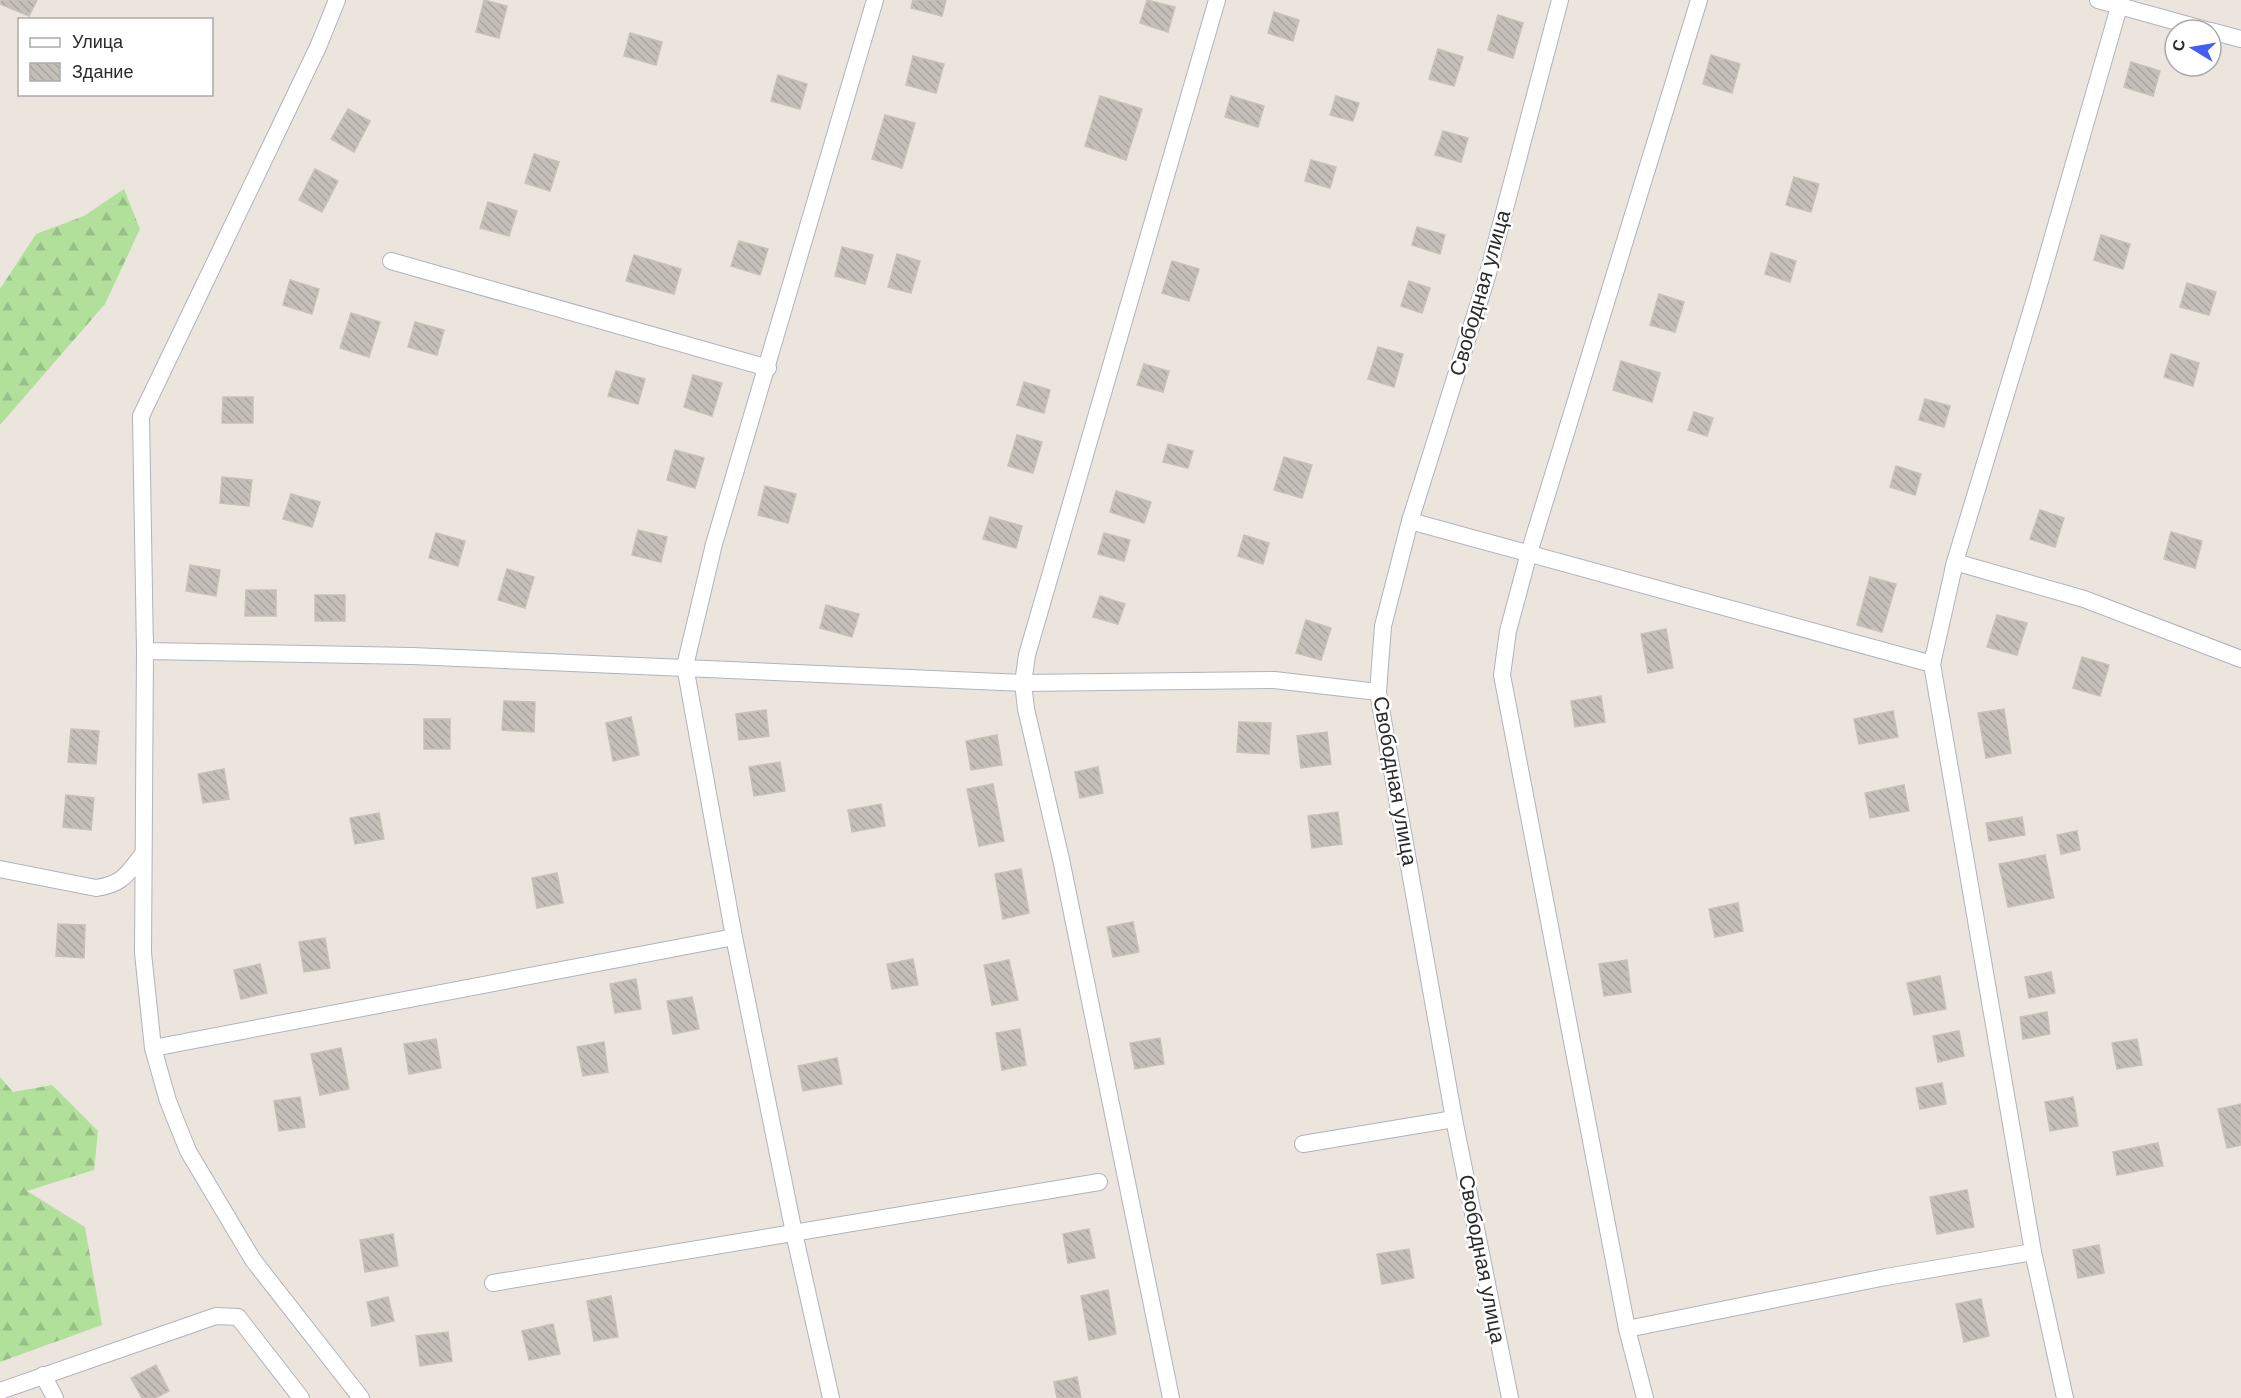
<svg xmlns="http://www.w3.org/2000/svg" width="2241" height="1398" font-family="Helvetica,sans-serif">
	<defs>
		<pattern id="forest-firs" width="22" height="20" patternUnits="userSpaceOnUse" patternTransform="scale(1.5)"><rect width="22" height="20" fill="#b1e09b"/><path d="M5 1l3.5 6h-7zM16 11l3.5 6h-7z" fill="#98c086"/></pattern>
		<pattern id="building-back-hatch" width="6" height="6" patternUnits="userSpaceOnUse" patternTransform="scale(1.5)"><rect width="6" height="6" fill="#c4bfb9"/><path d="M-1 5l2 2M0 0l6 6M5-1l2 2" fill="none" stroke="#a9a49f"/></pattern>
	</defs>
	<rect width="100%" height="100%" fill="#ece5dd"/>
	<!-- forest -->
	<g fill="url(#forest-firs)">
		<polygon points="124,189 140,229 105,304 0,425 0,289 36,234 84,216"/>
		<polygon points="0,1077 13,1092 52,1085 98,1131 94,1170 27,1191 85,1227 102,1325 0,1362"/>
	</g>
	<!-- building -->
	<g fill="url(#building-back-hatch)" stroke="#c7c1b6" stroke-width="1.5">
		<polygon points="1,0 37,0 29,16 0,4"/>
		<polygon points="484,0 507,6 499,38 476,32"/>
		<polygon points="913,0 946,0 942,16 911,8"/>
		<polygon points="1147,0 1175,7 1168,32 1140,23"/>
		<polygon points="1274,12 1299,20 1293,41 1268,33"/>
		<polygon points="1498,15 1523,23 1513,58 1488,50"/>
		<polygon points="630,33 662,42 656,65 624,56"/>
		<polygon points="1438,49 1463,57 1454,86 1429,79"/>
		<polygon points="1711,55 1740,64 1732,93 1703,84"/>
		<polygon points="913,56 944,64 936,93 906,85"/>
		<polygon points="2131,62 2160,71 2153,96 2124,87"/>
		<polygon points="778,75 807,84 800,109 771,101"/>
		<polygon points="1100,96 1142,109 1126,160 1085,146"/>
		<polygon points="1231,96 1264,106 1258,127 1225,117"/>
		<polygon points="1336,96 1359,103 1353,121 1330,115"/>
		<polygon points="348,109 370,121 354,152 331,139"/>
		<polygon points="885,115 915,123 902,168 872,159"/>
		<polygon points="1443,131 1468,138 1461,162 1435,155"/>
		<polygon points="534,154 559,162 550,191 525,183"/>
		<polygon points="1311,160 1336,167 1330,188 1305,181"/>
		<polygon points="315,169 338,181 322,212 299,200"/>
		<polygon points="1794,177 1819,184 1811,212 1786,205"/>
		<polygon points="488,202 517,211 509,236 480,228"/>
		<polygon points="1417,227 1445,235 1440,254 1412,245"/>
		<polygon points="2101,235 2130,244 2123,269 2094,260"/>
		<polygon points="739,241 768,249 760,275 731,266"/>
		<polygon points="842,247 873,255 865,284 835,276"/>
		<polygon points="1771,253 1796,261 1790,282 1765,274"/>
		<polygon points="897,254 920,261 911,293 888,287"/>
		<polygon points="634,255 681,269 674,294 626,281"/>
		<polygon points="1172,261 1199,269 1189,301 1162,293"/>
		<polygon points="290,280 319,289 312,314 283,305"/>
		<polygon points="1409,281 1430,288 1422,313 1401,306"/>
		<polygon points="2187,283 2216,292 2209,315 2180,307"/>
		<polygon points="1659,294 1684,302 1675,332 1650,325"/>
		<polygon points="351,313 380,322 369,357 340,348"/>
		<polygon points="415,322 444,330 437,355 408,347"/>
		<polygon points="1378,347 1403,354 1394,387 1368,379"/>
		<polygon points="2171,354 2199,363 2193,386 2164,377"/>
		<polygon points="1621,361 1660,373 1652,402 1613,390"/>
		<polygon points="1144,364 1169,371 1163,392 1137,385"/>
		<polygon points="616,371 645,379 638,404 608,396"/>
		<polygon points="693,375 722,383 712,416 684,407"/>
		<polygon points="1024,382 1050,390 1044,413 1017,405"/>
		<polygon points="223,397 253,397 253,423 222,423"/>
		<polygon points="1925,399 1950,406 1944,427 1919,420"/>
		<polygon points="1694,412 1713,418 1707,436 1688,430"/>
		<polygon points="1017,435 1042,442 1033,473 1008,466"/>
		<polygon points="1168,444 1193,451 1188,468 1163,462"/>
		<polygon points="675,450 704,458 695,488 667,480"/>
		<polygon points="1284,457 1312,465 1302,498 1274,490"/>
		<polygon points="1896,466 1921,474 1915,495 1890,487"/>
		<polygon points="222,477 252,480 249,506 220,503"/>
		<polygon points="765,486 796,494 788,523 758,515"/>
		<polygon points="1116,491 1151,502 1144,523 1110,512"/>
		<polygon points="291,494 320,502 312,527 283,519"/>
		<polygon points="2040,510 2064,518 2055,547 2030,539"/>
		<polygon points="990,517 1022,526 1016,548 983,539"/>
		<polygon points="638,530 667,537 661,562 632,555"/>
		<polygon points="2171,532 2202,541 2195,568 2164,559"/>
		<polygon points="436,533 465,541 458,566 429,558"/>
		<polygon points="1104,533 1130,540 1124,561 1098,554"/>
		<polygon points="1244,535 1269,543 1263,564 1238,556"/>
		<polygon points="190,565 220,570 216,596 186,591"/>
		<polygon points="507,569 534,577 525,608 498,600"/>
		<polygon points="1870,577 1896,584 1882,632 1857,625"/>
		<polygon points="246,590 276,590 276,616 245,616"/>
		<rect x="315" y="595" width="30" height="26"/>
		<polygon points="1100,596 1125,604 1118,624 1093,617"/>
		<polygon points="826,605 859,614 852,637 820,628"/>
		<polygon points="1997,615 2027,623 2017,655 1987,647"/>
		<polygon points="1306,620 1331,628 1321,660 1296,653"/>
		<polygon points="1666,629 1673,668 1648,673 1641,634"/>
		<polygon points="2082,657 2109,665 2100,696 2073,688"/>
		<polygon points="1601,696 1605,722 1575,727 1571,701"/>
		<polygon points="504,701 535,702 534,732 502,730"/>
		<polygon points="2004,709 2011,753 1986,758 1978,713"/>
		<polygon points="766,710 769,736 739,740 736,714"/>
		<polygon points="1893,711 1898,737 1859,744 1854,719"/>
		<polygon points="631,717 639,755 613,761 606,723"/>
		<rect x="424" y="719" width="26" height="30"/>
		<polygon points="1239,722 1271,723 1269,754 1237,752"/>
		<polygon points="71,729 99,731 96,764 68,762"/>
		<polygon points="1327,732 1331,764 1301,768 1297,736"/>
		<polygon points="997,735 1002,765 971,770 966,741"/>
		<polygon points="780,762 785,791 754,796 749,767"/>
		<polygon points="1098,767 1103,793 1080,798 1075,772"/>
		<polygon points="224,769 229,799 203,803 198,774"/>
		<polygon points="993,784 1004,841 979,846 967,789"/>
		<polygon points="1904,785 1909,811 1870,818 1865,793"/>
		<polygon points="66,795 94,798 91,830 63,827"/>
		<polygon points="881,804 885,826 852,832 848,810"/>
		<polygon points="1338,812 1342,844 1312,848 1308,816"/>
		<polygon points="379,813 384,839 355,844 350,818"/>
		<polygon points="2022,817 2025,835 1989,841 1986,823"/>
		<polygon points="2077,831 2080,850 2061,854 2057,835"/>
		<polygon points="2045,855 2054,898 2008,907 1999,864"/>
		<polygon points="1021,869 1029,913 1003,919 995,874"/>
		<polygon points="557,873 563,903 537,908 532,878"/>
		<polygon points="1738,903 1743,931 1715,937 1709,909"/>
		<polygon points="1133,922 1139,952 1113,957 1107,927"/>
		<polygon points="58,924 85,925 84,958 56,956"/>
		<polygon points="325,938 330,968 304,972 299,942"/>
		<polygon points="913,959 918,985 892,989 887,964"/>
		<polygon points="1009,960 1018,1000 992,1005 984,965"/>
		<polygon points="1627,960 1631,992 1604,996 1599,964"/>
		<polygon points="260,964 267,993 241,999 234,970"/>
		<polygon points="2051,972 2055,993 2029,998 2025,977"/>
		<polygon points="1940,976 1946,1009 1914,1015 1907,983"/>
		<polygon points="636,979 641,1009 615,1013 610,984"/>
		<polygon points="692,997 699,1029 673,1034 667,1001"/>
		<polygon points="2047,1012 2050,1034 2023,1039 2020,1017"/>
		<polygon points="1020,1029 1026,1065 1002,1070 996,1033"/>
		<polygon points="1959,1031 1964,1056 1938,1062 1933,1036"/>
		<polygon points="1160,1038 1164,1064 1135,1069 1130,1043"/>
		<polygon points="436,1039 441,1068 409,1074 404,1044"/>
		<polygon points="2137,1039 2142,1065 2117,1069 2112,1043"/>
		<polygon points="604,1042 608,1072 583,1076 577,1047"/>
		<polygon points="341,1048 349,1089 320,1095 311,1054"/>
		<polygon points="837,1058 842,1084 803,1091 798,1066"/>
		<polygon points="1942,1083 1946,1104 1920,1109 1916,1088"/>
		<polygon points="300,1097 305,1127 279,1131 274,1101"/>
		<polygon points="2073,1097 2078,1126 2050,1131 2045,1102"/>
		<polygon points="2241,1104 2241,1145 2227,1148 2218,1109"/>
		<polygon points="2158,1143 2163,1166 2117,1175 2113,1152"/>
		<polygon points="1967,1190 1974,1227 1937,1234 1930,1197"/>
		<polygon points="1089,1229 1095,1258 1068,1263 1063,1234"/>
		<polygon points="393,1234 398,1266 365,1272 360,1240"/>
		<polygon points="2099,1245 2104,1273 2078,1278 2073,1250"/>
		<polygon points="1409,1249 1414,1278 1382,1284 1377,1254"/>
		<polygon points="1108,1290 1116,1334 1089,1340 1081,1296"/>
		<polygon points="611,1296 618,1337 594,1341 587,1301"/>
		<polygon points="388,1297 394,1321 372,1326 367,1302"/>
		<polygon points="1981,1299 1989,1336 1964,1342 1956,1304"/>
		<polygon points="553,1324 560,1354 529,1360 522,1331"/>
		<polygon points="448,1332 452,1361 420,1366 416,1336"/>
		<polygon points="156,1365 169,1391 155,1398 142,1398 131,1378"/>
		<polygon points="1077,1377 1081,1398 1057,1398 1054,1382"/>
	</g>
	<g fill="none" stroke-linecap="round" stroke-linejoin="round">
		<defs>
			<g id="minor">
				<polyline points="337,0 318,47 141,416 145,651 143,953 153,1048 168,1101 188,1151 253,1260 361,1398"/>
				<polyline points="2098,0 2206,30"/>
				<polyline points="2211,31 2241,39"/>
				<polyline points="391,261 768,368"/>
				<polyline points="1410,521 1932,664 1934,654"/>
				<polyline points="1953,571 1955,562 2084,599 2241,659"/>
				<polyline points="145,639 145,651 412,656 1023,683 1274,680 1378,692"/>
				<path d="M0,869l96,19c27,-4 31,-14 47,-34"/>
				<polyline points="153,1048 734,937"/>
				<polyline points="1303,1144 1454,1119"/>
				<polyline points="493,1283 1099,1182"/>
				<polyline points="1627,1329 1886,1277 2033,1252"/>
				<polyline points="43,1375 55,1398"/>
				<polyline points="0,1391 216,1316 238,1317 301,1398"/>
				<polyline points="831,1398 794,1233 734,937 685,666 714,544 875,0"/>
				<polyline points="1171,1398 1061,859 1026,709 1023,683 1027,655 1217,0"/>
				<polyline points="1510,1398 1454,1119 1378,692 1383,626 1410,521 1487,277 1560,0"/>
				<polyline points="1645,1398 1627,1329 1502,675 1508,631 1529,553 1699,0"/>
				<polyline points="2065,1398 2033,1252 1932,664 1955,562 2036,295 2121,0"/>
			</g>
		</defs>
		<!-- minor casing -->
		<use href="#minor" stroke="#b0b3bd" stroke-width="18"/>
		<!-- minor -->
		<use href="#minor" stroke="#fff" stroke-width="16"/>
	</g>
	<g text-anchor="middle" stroke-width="5" stroke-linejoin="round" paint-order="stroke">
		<!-- street labels -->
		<g font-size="21" fill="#2a2a2a" stroke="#fff">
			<text transform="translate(1480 293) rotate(-74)" y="7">Свободная улица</text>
			<text transform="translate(1395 781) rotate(80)" y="7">Свободная улица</text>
			<text transform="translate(1482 1259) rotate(79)" y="7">Свободная улица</text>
		</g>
	</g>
	<!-- legend -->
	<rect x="18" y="18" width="195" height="78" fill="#ffffff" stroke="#aaaaaa" stroke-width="1.5"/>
	<rect x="30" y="38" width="30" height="9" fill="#ffffff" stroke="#aaaaaa" stroke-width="1.5"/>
	<text x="72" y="48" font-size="18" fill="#2a2a2a">Улица</text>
	<rect x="30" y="63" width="30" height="18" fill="url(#building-back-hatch)" stroke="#aaaaaa" stroke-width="1.5"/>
	<text x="72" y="78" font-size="18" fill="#2a2a2a">Здание</text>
	<!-- north arrow -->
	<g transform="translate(2193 48) rotate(281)"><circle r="28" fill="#ffffff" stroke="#aaaaaa" stroke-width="1.5"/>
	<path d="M0-4.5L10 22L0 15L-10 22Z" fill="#425ef3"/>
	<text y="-9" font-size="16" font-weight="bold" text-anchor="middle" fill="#2a2a2a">С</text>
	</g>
</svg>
